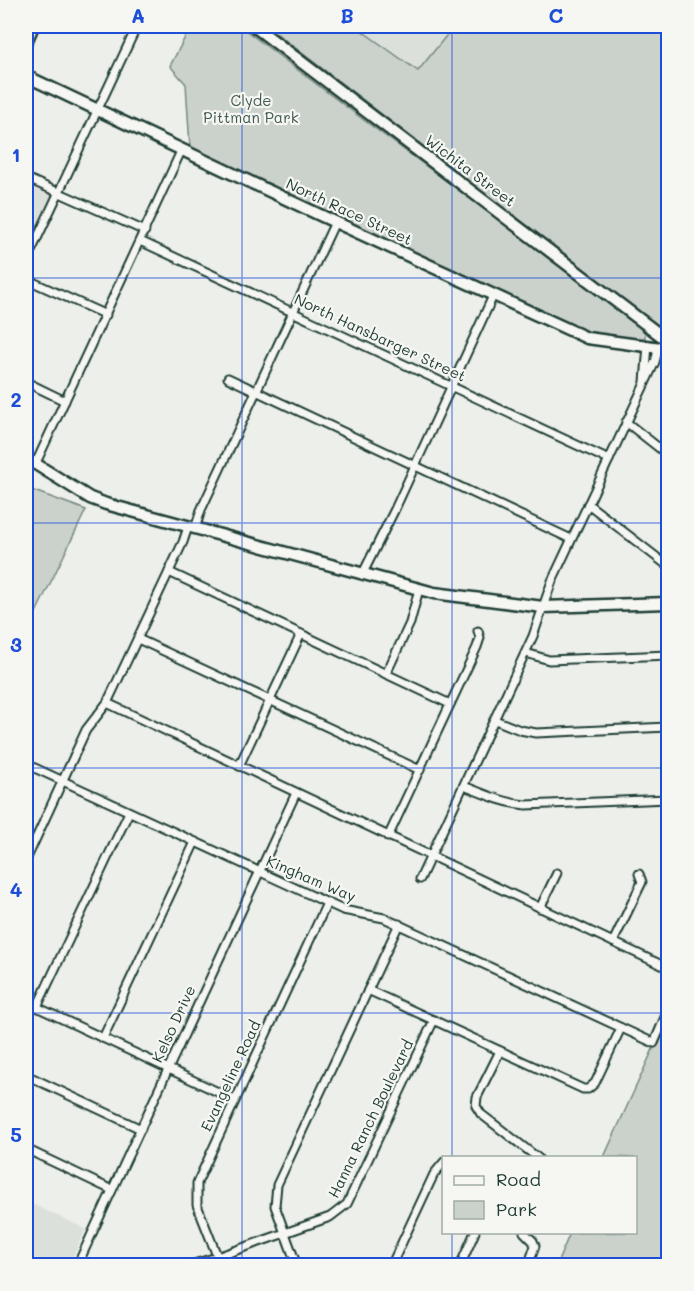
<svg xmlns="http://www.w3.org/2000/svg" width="694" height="1291" font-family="Mali,sans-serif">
	<rect width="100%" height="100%" fill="#edefea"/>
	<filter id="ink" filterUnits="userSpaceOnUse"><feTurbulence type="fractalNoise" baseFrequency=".0167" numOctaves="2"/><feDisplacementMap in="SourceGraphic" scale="12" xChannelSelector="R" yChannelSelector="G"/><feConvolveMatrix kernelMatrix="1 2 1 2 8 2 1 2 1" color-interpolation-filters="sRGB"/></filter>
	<g filter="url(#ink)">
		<!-- built -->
		<g fill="#dce0db">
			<polygon points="355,26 454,26 419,71"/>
			<polygon points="26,183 52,195 26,253"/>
			<polygon points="26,1201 86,1229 69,1265 26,1265"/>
		</g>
		<!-- green -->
		<g fill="#cbd2cc" stroke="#758880" stroke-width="1.5">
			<polygon points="191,26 240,26 365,121 637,322 645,333 645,338 599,337 584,332 190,147 186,84 170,66"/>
			<polygon points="267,26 355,26 418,71 454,26 668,26 667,333"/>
			<polygon points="26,488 86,510 26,633"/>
			<polygon points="668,1016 668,1265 556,1266 570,1233 636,1232 636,1158 604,1157"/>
		</g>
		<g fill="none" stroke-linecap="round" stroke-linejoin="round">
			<defs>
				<g id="street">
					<polyline points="26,178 145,231"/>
					<polyline points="140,241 609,460"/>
					<polyline points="26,262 137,26"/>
					<polyline points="26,279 106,315"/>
					<polyline points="228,378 571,539"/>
					<polyline points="26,382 65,401"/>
					<polyline points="645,382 648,345"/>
					<polyline points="626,422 668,455"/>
					<polyline points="35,465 182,149"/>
					<polyline points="588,504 668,566"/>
					<polyline points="195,529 201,510 335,222"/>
					<polyline points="169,572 450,704"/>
					<polyline points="362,575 395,509 493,296"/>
					<polyline points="138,639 420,770"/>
					<polyline points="526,653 549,660 668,655"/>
					<polyline points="386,674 410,623 419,589"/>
					<polyline points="107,703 668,968"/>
					<polyline points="495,720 520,730 536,733 668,727"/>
					<polyline points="26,764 343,910 384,918 654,1043 668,1010"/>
					<polyline points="239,766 301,634"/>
					<path d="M464,786c20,8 40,17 62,19l142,-6"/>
					<polyline points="388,837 477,647 480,638 478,631"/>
					<polyline points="26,860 86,730 107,703 183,542 188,527"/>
					<polyline points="420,879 533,636 552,581 655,362 659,346"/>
					<polyline points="540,908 557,873"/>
					<polyline points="613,942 642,882 639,874"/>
					<polyline points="368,990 583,1089 588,1089 595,1083 621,1028"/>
					<polyline points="26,1002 235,1100"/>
					<polyline points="37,1007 129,812"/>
					<polyline points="103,1038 195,842"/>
					<polyline points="500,1051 477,1097 476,1106 481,1114 538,1158"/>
					<polyline points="26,1075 141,1129"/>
					<polyline points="26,1149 112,1190"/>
					<polyline points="524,1232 533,1241 535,1246 528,1266"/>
					<polyline points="77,1266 296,793"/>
					<polyline points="167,1266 175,1266"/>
					<polyline points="187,1266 217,1257 330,1217 347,1204 434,1020"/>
					<polyline points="221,1266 197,1205 197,1183 327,903"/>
					<polyline points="297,1266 275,1206 277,1185 399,924"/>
					<polyline points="391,1266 434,1174 444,1162"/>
					<polyline points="460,1266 475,1232"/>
				</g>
				<g id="secondary">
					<polyline points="254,26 668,341"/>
					<polyline points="26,42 33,26"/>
					<polyline points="26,76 322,216 587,338 668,349"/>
					<polyline points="26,458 90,498 106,504 434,593 543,607 668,603"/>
				</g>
			</defs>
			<!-- street casing -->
			<use href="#street" stroke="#1f3d34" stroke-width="11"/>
			<!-- secondary casing -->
			<use href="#secondary" stroke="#1f3d34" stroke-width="15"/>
			<!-- street -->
			<use href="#street" stroke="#f6f6f2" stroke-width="7"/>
			<!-- secondary -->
			<use href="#secondary" stroke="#f6f6f2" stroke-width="10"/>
		</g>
	</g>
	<!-- grid -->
	<path fill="none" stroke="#1d4ed8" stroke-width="1.5" stroke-opacity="0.55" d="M242,26v1240M452,26v1132M26,278h642M26,523h642M26,768h642M26,1013h642M452,1232v34"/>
	<g text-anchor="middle" stroke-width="4.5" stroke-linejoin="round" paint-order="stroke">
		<!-- park labels -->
		<g font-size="15" fill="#415b52" stroke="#f6f6f2">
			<text x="251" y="106">Clyde<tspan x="251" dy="17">Pittman Park</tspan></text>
		</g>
		<!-- street labels -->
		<g font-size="15" fill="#1f3d34" stroke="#f6f6f2">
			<text transform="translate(470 171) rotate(37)" y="5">Wichita Street</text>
			<text transform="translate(349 212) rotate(25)" y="5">North Race Street</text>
			<text transform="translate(380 338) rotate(25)" y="5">North Hansbarger Street</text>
			<text transform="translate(311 879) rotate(23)" y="5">Kingham Way</text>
			<text transform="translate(174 1024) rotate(-65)" y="5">Kelso Drive</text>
			<text transform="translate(231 1076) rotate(-65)" y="5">Evangeline Road</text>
			<text transform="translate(371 1119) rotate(-64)" y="5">Hanna Ranch Boulevard</text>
		</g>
	</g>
	<!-- margin -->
	<rect width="694" height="1291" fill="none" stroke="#f6f6f2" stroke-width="66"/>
	<!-- legend -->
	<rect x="442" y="1156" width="195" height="78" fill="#f6f6f2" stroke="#a0aca6" stroke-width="1.5"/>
	<rect x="454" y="1176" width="30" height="9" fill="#f6f6f2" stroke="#a0aca6" stroke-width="1.5"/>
	<text x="496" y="1186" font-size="18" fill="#1f3d34">Road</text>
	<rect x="454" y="1201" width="30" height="18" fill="#cbd2cc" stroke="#a0aca6" stroke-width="1.5"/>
	<text x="496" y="1216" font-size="18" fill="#1f3d34">Park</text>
	<rect x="33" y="33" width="628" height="1225" fill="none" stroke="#1d4ed8" stroke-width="2"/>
	<g font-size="20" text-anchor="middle" font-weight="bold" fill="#1d4ed8">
		<text x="138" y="23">A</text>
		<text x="347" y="23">B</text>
		<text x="556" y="23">C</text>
		<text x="16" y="162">1</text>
		<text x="16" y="407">2</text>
		<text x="16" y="652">3</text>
		<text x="16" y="897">4</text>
		<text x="16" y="1142">5</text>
	</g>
</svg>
